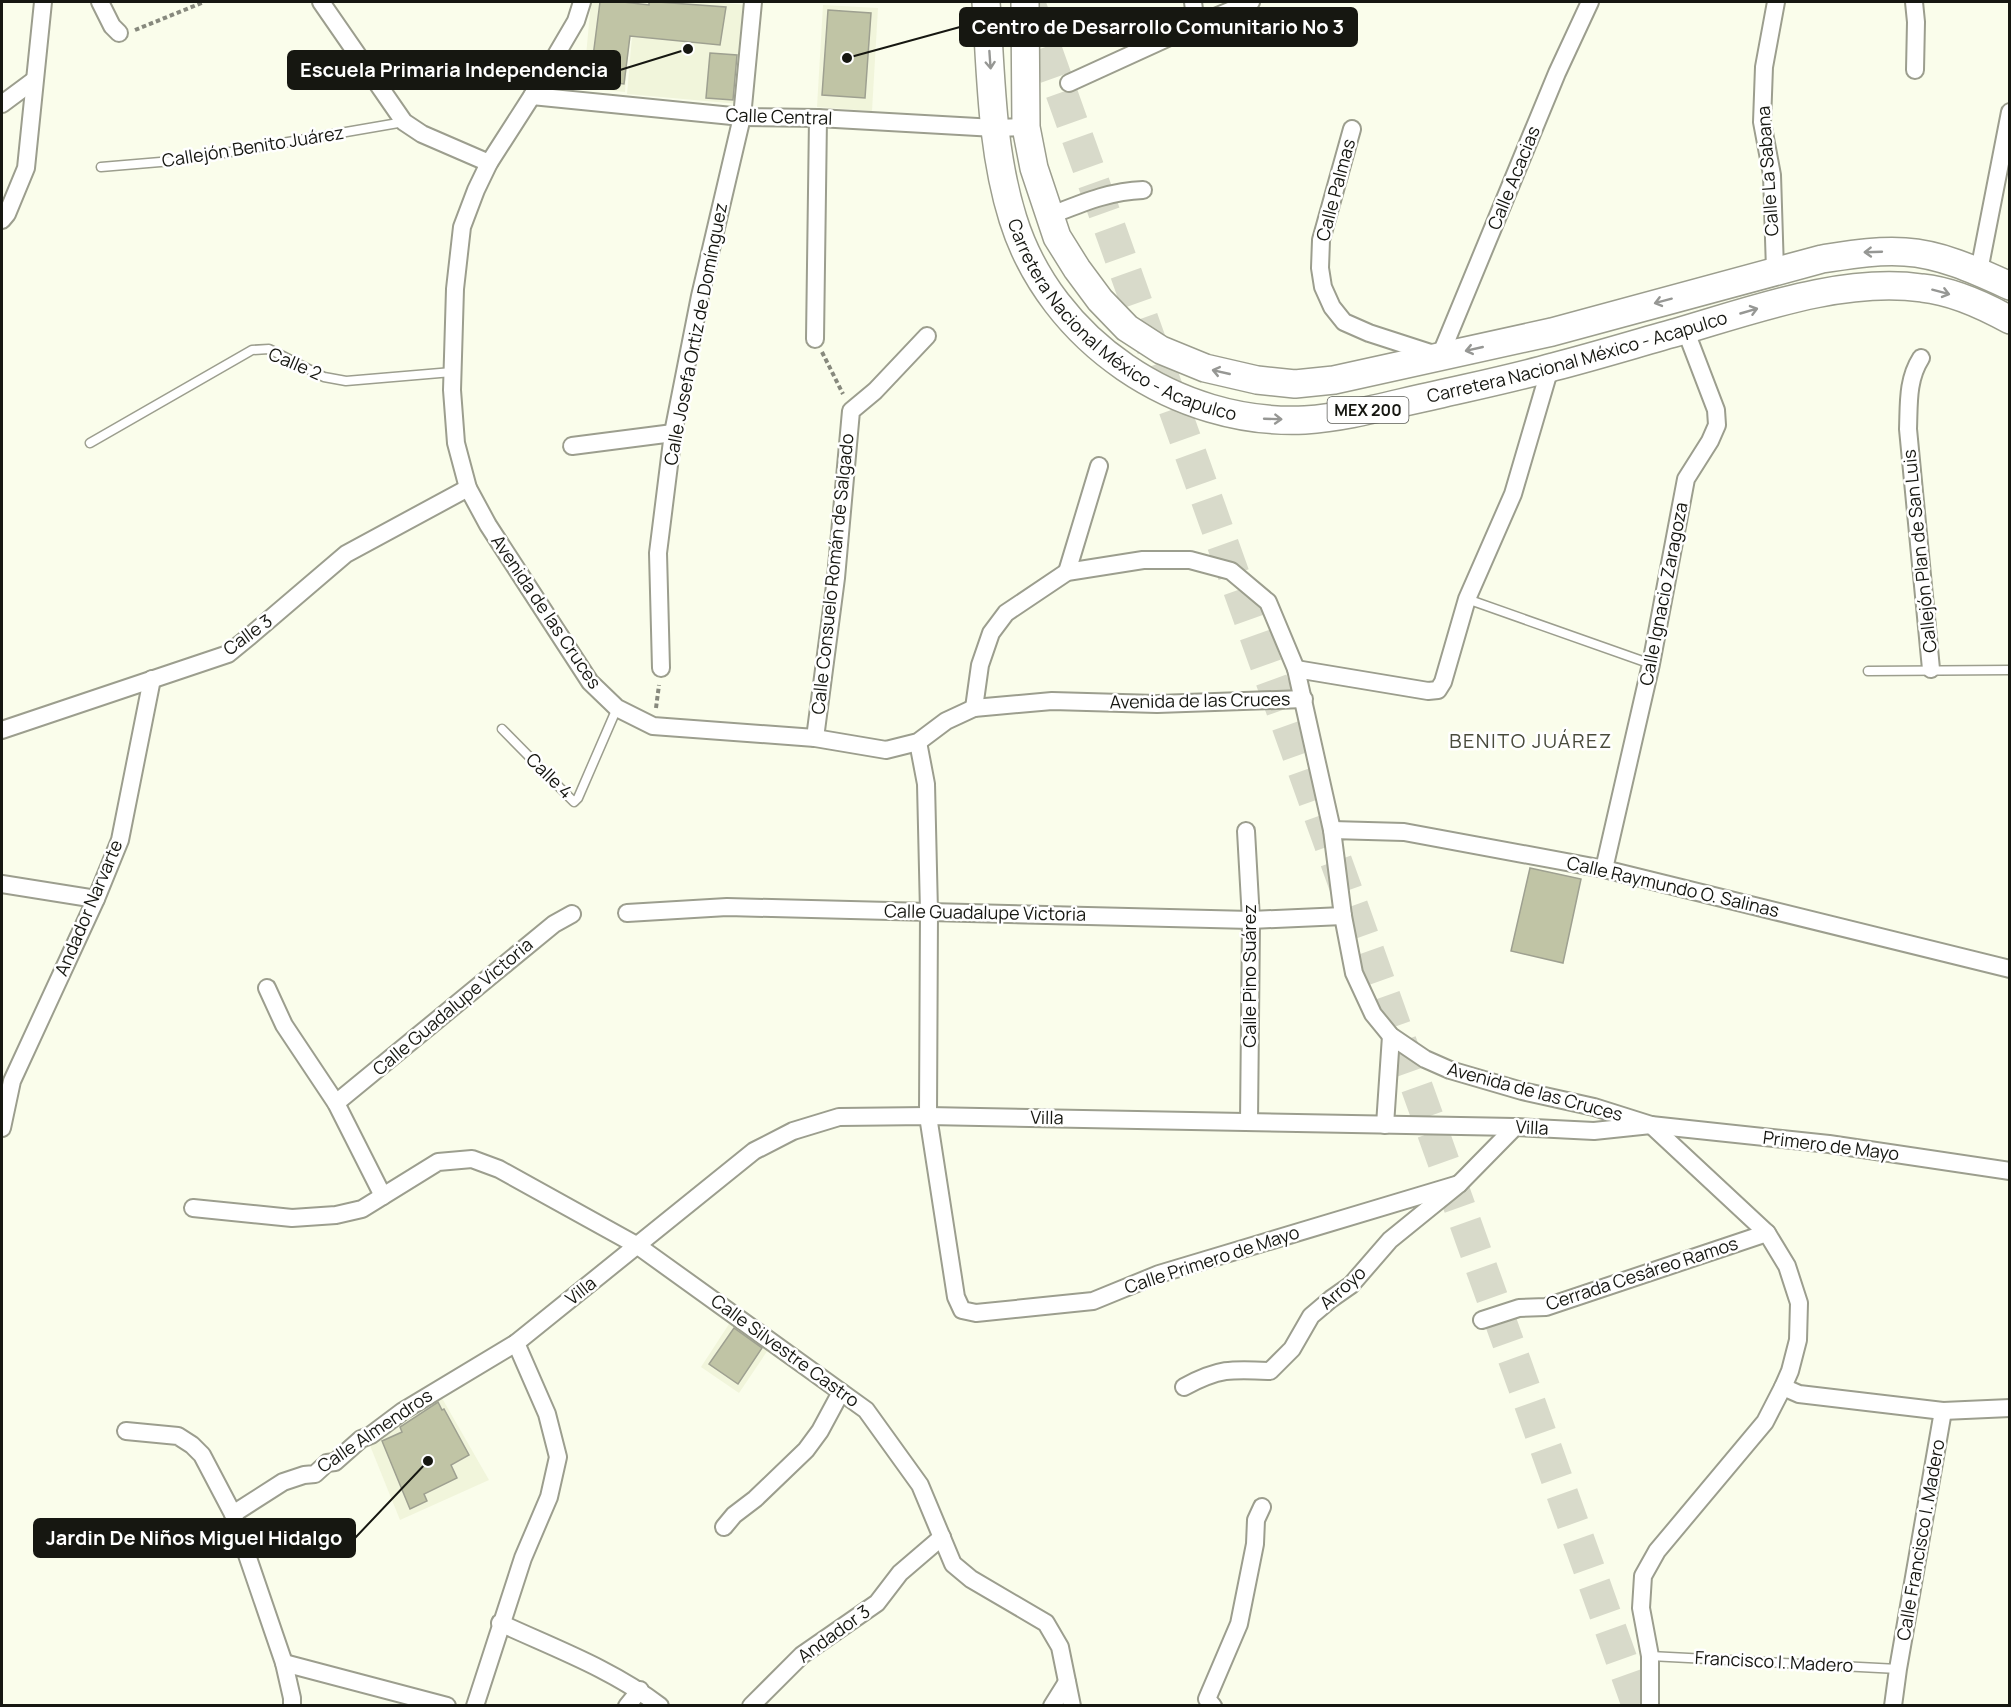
<svg xmlns="http://www.w3.org/2000/svg" width="2011" height="1707" font-family="Manrope,sans-serif">
	<rect width="100%" height="100%" fill="#fafdeb"/>
	<!-- built -->
	<g fill="#f1f5db">
		<polygon points="591,2 632,2 625,92 583,88"/>
		<polygon points="635,2 709,2 748,5 739,104 627,94"/>
		<polygon points="823,5 878,8 872,111 817,107"/>
		<polygon points="731,1321 770,1347 739,1393 701,1367"/>
		<polygon points="439,1393 489,1480 400,1520 369,1443"/>
	</g>
	<!-- building -->
	<g fill="#c0c4a5" stroke="#9ea090" stroke-width="1.5">
		<polygon points="600,2 623,2 649,5 649,2 658,2 726,7 720,45 630,36 624,84 590,80"/>
		<polygon points="828,10 871,13 865,98 822,95"/>
		<polygon points="710,53 737,55 733,100 706,98"/>
		<polygon points="1530,868 1581,879 1563,963 1511,951"/>
		<polygon points="734,1328 762,1348 738,1384 709,1364"/>
		<polygon points="438,1402 442,1410 444,1409 469,1455 451,1465 457,1478 424,1494 427,1501 410,1509 382,1441 402,1432 400,1427"/>
	</g>
	<g fill="none" stroke-linecap="round" stroke-linejoin="round">
		<!-- highway-tunnel -->
		<polyline stroke="#d8daca" stroke-width="32" stroke-dasharray="32 16" stroke-linecap="butt" points="1029,2 1638,1706"/>
		<defs>
			<g id="lane">
				<polyline points="101,167 184,160 404,122"/>
				<polyline points="90,443 252,350 269,349 324,377 346,381 452,372"/>
				<polyline points="1467,599 1651,664"/>
				<polyline points="1868,671 2010,670"/>
				<polyline points="502,729 574,802 578,798 617,708"/>
				<polyline points="1650,1656 1898,1669"/>
			</g>
			<g id="street">
				<polyline points="100,2 112,26 119,33"/>
				<polyline points="321,2 404,122 422,134 489,163"/>
				<polyline points="582,2 576,21 532,96 489,163 476,190 462,227 455,289 452,390 456,443 468,488 488,525 590,682 617,708 653,726 815,738 886,750 918,742 946,721 974,708 1052,701 1157,704 1304,699"/>
				<polyline points="1193,2 1196,25"/>
				<polyline points="1914,2 1916,22 1915,70"/>
				<polyline points="1069,83 1196,25 1251,2"/>
				<polyline points="532,96 742,117 818,118 995,128 1026,127"/>
				<polyline points="2,104 33,81"/>
				<polyline points="1352,129 1321,240 1320,268 1323,287 1332,307 1344,322 1369,333 1440,356 1557,73 1590,2"/>
				<path d="M1049,216c31,-12 60,-25 94,-26"/>
				<polyline points="2,220 7,214 26,168 43,2"/>
				<polyline points="1775,270 1772,175 1762,122 1764,67 1776,2"/>
				<polyline points="1979,271 2010,112"/>
				<polyline points="815,339 818,118"/>
				<path d="M1921,358c-14,22 -12,46 -13,71l23,240"/>
				<polyline points="572,446 673,433"/>
				<polyline points="1067,572 1099,466"/>
				<polyline points="661,668 658,553 673,433 700,296 742,117 753,2"/>
				<polyline points="1296,669 1428,691 1438,690 1443,682 1467,599 1513,494 1550,368"/>
				<polyline points="974,708 980,665 991,633 1006,613 1067,572 1143,560 1190,560 1231,571 1268,602 1296,669 1332,830 1343,916 1354,973 1373,1014 1391,1036 1425,1059 1450,1070 1522,1091 1594,1107 1651,1125 1767,1233 1787,1266 1799,1303 1798,1340 1790,1371 1783,1387 1765,1422 1657,1551 1643,1576 1641,1608 1650,1656 1650,1706"/>
				<polyline points="2,730 228,654 250,636 346,554 468,488"/>
				<polyline points="815,738 836,578 851,411 875,391 927,336"/>
				<polyline points="918,742 926,784 929,912 928,1116 956,1297 962,1310 976,1313 1093,1301 1159,1274 1459,1184"/>
				<polyline points="1332,830 1404,832 1604,869 2010,969"/>
				<polyline points="1246,831 1251,920 1249,1122"/>
				<polyline points="1604,869 1651,664 1686,479 1710,441 1717,425 1716,410 1685,329"/>
				<polyline points="2,884 96,899"/>
				<polyline points="627,913 727,907 1251,920 1343,916"/>
				<polyline points="267,988 284,1025 336,1103 383,1196"/>
				<polyline points="336,1103 554,924 572,914"/>
				<polyline points="1385,1125 1391,1036"/>
				<polyline points="2,1128 12,1081 96,899 120,840 152,679"/>
				<polyline points="193,1208 292,1218 336,1215 362,1209 438,1162 472,1159 499,1169 638,1246 866,1410 920,1485 953,1564 971,1579 1046,1623 1060,1647 1072,1706"/>
				<polyline points="1482,1320 1519,1308 1546,1307 1767,1233"/>
				<path d="M1184,1387c35,-19 48,-18 86,-16l22,-22 19,-33 20,-17 20,-14 39,-45 69,-56 56,-57"/>
				<polyline points="1783,1387 1799,1394 1943,1411 2010,1408"/>
				<polyline points="126,1431 178,1436 192,1445 202,1455 233,1514 284,1663 292,1698 292,1706"/>
				<polyline points="233,1514 283,1482 304,1475 315,1474 327,1463 335,1462 361,1439 371,1435 403,1411 516,1343 754,1151 793,1131 839,1117 928,1116 1515,1127 1594,1131 1651,1125 1829,1144 2010,1171"/>
				<polyline points="724,1527 734,1515 755,1499 806,1450 820,1431 841,1392"/>
				<path d="M500,1623c54,25 112,46 160,83"/>
				<polyline points="284,1663 447,1706"/>
				<polyline points="475,1706 523,1558 549,1497 558,1457 547,1414 516,1343"/>
				<polyline points="627,1706 640,1690"/>
				<polyline points="751,1706 802,1655 877,1603 900,1573 942,1537"/>
				<polyline points="1052,1706 1067,1682"/>
				<polyline points="1213,1706 1207,1699 1239,1624 1255,1544 1256,1520 1262,1507"/>
				<polyline points="1893,1706 1898,1669 1943,1411"/>
			</g>
			<g id="primary">
				<path id="s1" d="M986,2c5,72 5,147 27,217 38,122 164,207 292,201 44,-3 88,-16 131,-25 39,-9 78,-17 117,-28 43,-11 85,-24 128,-36 75,-22 163,-54 241,-43 30,3 61,17 88,32"/>
				<path d="M1025,2l1,125 8,41 23,69 20,32 23,31 27,28 34,22 44,18 52,12 38,4 39,-4 218,-48 270,-73c27,-4 55,-9 83,-7 36,2 72,19 105,34"/>
			</g>
		</defs>
		<!-- lane casing -->
		<use href="#lane" stroke="#9c9e8e" stroke-width="11"/>
		<!-- street casing -->
		<use href="#street" stroke="#9c9e8e" stroke-width="20"/>
		<!-- primary casing -->
		<use href="#primary" stroke="#9c9e8e" stroke-width="30"/>
		<!-- path -->
		<g stroke="#87897d" stroke-width="4" stroke-dasharray="4.5 3" stroke-linecap="butt">
			<polyline points="135,30 204,2"/>
			<polyline points="822,352 843,394"/>
			<polyline points="656,708 659,685"/>
		</g>
		<!-- lane -->
		<use href="#lane" stroke="#fff" stroke-width="8"/>
		<!-- street -->
		<use href="#street" stroke="#fff" stroke-width="16"/>
		<!-- primary -->
		<use href="#primary" stroke="#fff" stroke-width="27"/>
	</g>
	<!-- one-way arrows -->
	<defs><path id="oneway-shaft" d="M-6 0H5M1.5-3L5.5 0L1.5 3" fill="none" stroke-width="1.6" stroke-linecap="round" stroke-linejoin="round" transform="scale(1.5)"/></defs>
	<g stroke="#969794">
		<use href="#oneway-shaft" transform="translate(990 60) rotate(86)"/>
		<use href="#oneway-shaft" transform="translate(1873 252) rotate(178)"/>
		<use href="#oneway-shaft" transform="translate(1941 292) rotate(15)"/>
		<use href="#oneway-shaft" transform="translate(1663 301) rotate(165)"/>
		<use href="#oneway-shaft" transform="translate(1749 311) rotate(-16)"/>
		<use href="#oneway-shaft" transform="translate(1474 349) rotate(167)"/>
		<use href="#oneway-shaft" transform="translate(1221 372) rotate(-167)"/>
		<use href="#oneway-shaft" transform="translate(1273 419) rotate(2)"/>
	</g>
	<g text-anchor="middle" stroke-width="5" stroke-linejoin="round" paint-order="stroke">
		<!-- shield labels -->
		<rect fill="#fff" stroke="#5c5d58" stroke-width="1.5" x="1327.5" y="397" width="81" height="26" rx="4.5"/>
		<g font-size="16" font-weight="bold" fill="#161711">
			<text x="1368" y="416">MEX 200</text>
		</g>
		<!-- street labels -->
		<g font-size="18" fill="#161711" stroke="#fff">
			<text transform="translate(779 117) rotate(2)" y="6">Calle Central</text>
			<text transform="translate(253 147) rotate(-9)" y="6">Callejón Benito Juárez</text>
			<text transform="translate(1768 171) rotate(-94)" y="6">Calle La Sabana</text>
			<text transform="translate(1514 178) rotate(-68)" y="6">Calle Acacias</text>
			<text transform="translate(1336 190) rotate(-75)" y="6">Calle Palmas</text>
			<text dy="6" stroke="none"><textPath href="#s1" startOffset="375">Carretera Nacional México - Acapulco</textPath></text>
			<text transform="translate(696 334) rotate(-79)" y="6">Calle Josefa Ortiz de Domínguez</text>
			<text dy="6" stroke="none"><textPath href="#s1" startOffset="879">Carretera Nacional México - Acapulco</textPath></text>
			<text transform="translate(295 364) rotate(23)" y="6">Calle 2</text>
			<text transform="translate(1920 551) rotate(-96)" y="6">Callejón Plan de San Luis</text>
			<text transform="translate(833 574) rotate(-84)" y="6">Calle Consuelo Román de Salgado</text>
			<text transform="translate(1664 594) rotate(-79)" y="6">Calle Ignacio Zaragoza</text>
			<text transform="translate(546 612) rotate(56)" y="6">Avenida de las Cruces</text>
			<text transform="translate(248 635) rotate(-36)" y="6">Calle 3</text>
			<text transform="translate(1200 701) rotate(-1)" y="6">Avenida de las Cruces</text>
			<text transform="translate(549 776) rotate(44)" y="6">Calle 4</text>
			<text transform="translate(1673 887) rotate(13)" y="6">Calle Raymundo O. Salinas</text>
			<text transform="translate(89 908) rotate(-67)" y="6">Andador Narvarte</text>
			<text transform="translate(985 913) rotate(1)" y="6">Calle Guadalupe Victoria</text>
			<text transform="translate(1250 976) rotate(-90)" y="6">Calle Pino Suárez</text>
			<text transform="translate(453 1007) rotate(-40)" y="6">Calle Guadalupe Victoria</text>
			<text transform="translate(1535 1092) rotate(15)" y="6">Avenida de las Cruces</text>
			<text transform="translate(1047 1118) rotate(1)" y="6">Villa</text>
			<text transform="translate(1532 1128) rotate(3)" y="6">Villa</text>
			<text transform="translate(1831 1146) rotate(7)" y="6">Primero de Mayo</text>
			<text transform="translate(1212 1260) rotate(-18)" y="6">Calle Primero de Mayo</text>
			<text transform="translate(1642 1274) rotate(-18)" y="6">Cerrada Cesáreo Ramos</text>
			<text transform="translate(1343 1288) rotate(-42)" y="6">Arroyo</text>
			<text transform="translate(581 1291) rotate(-38)" y="6">Villa</text>
			<text transform="translate(785 1351) rotate(36)" y="6">Calle Silvestre Castro</text>
			<text transform="translate(375 1431) rotate(-34)" y="6">Calle Almendros</text>
			<text transform="translate(1921 1540) rotate(-80)" y="6">Calle Francisco I. Madero</text>
			<text transform="translate(834 1634) rotate(-36)" y="6">Andador 3</text>
			<text transform="translate(1774 1662) rotate(3)" y="6">Francisco I. Madero</text>
		</g>
		<!-- neighbourhood labels -->
		<g font-size="20" letter-spacing="1.5" fill="#494b3c" stroke="#fff">
			<text x="1531" y="748">BENITO JUÁREZ</text>
		</g>
	</g>
	<!-- callouts -->
	<path fill="none" stroke="#161711" stroke-width="2" d="M847 58L960 27M688 49L620 70M428 1461L355 1538"/>
	<g fill="#161711" stroke="#fff" stroke-width="2">
		<circle cx="847" cy="58" r="6"/>
		<circle cx="688" cy="49" r="6"/>
		<circle cx="428" cy="1461" r="6"/>
	</g>
	<g fill="#161711" stroke="#161711" stroke-width="2">
		<rect x="960" y="8" width="397" height="38" rx="6"/>
		<rect x="288" y="51" width="332" height="38" rx="6"/>
		<rect x="34" y="1519" width="321" height="38" rx="6"/>
	</g>
	<g font-size="20" text-anchor="middle" font-weight="bold" fill="#fff">
		<text x="1158" y="34">Centro de Desarrollo Comunitario No 3</text>
		<text x="454" y="77">Escuela Primaria Independencia</text>
		<text x="194" y="1545">Jardin De Niños Miguel Hidalgo</text>
	</g>
	<!-- border -->
	<rect width="2011" height="1707" fill="none" stroke="#161711" stroke-width="6"/>
</svg>
